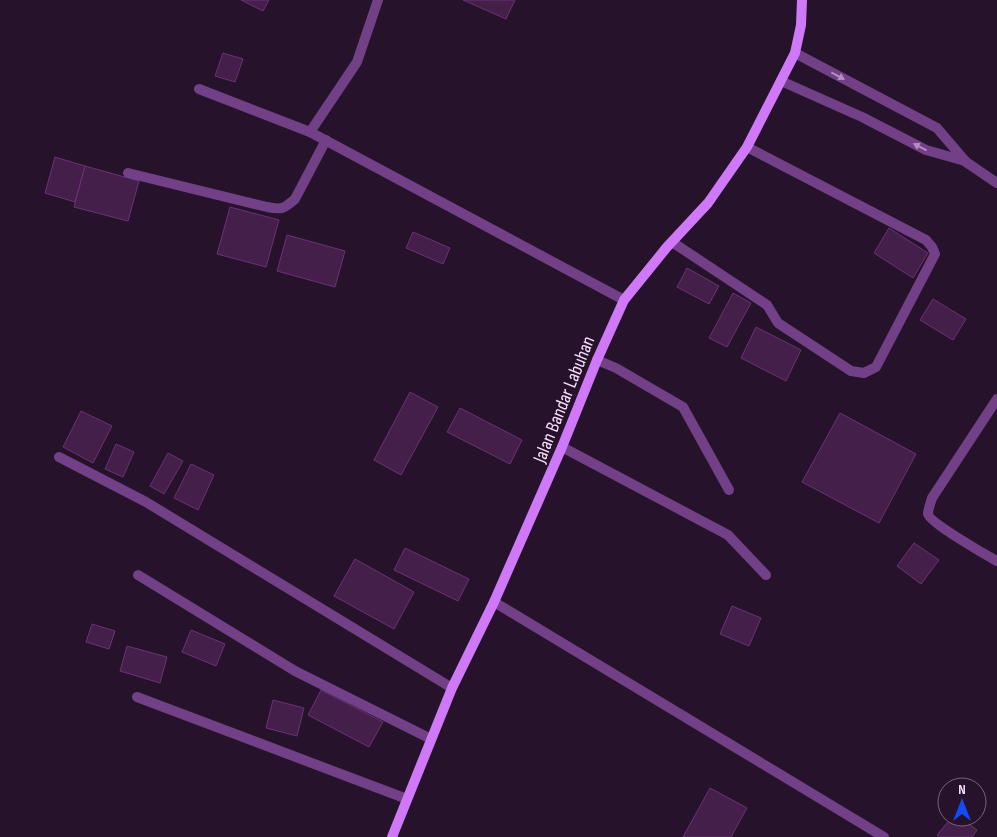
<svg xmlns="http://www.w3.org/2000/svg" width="997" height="837" font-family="'Sofia Sans Condensed',sans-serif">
	<rect width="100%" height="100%" fill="#26122a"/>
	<!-- building -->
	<g fill="#441f4a" stroke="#6b3275">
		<polygon points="241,0 269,0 263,11"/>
		<polygon points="463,0 515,0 506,19"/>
		<polygon points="223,53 243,59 235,82 215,76"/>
		<polygon points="55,157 85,166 75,202 45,193"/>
		<polygon points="85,166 139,181 128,221 74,207"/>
		<polygon points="230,207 279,220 266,267 217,254"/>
		<polygon points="889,228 928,253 913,278 874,253"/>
		<polygon points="413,232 450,248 443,264 406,248"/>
		<polygon points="287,235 345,251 335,287 277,271"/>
		<polygon points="687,268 719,286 709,304 677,287"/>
		<polygon points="733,293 751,303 727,347 709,338"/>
		<polygon points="933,299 966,319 953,340 920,320"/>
		<polygon points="756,327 801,350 786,381 741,358"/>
		<polygon points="410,392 438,407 401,475 374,460"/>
		<polygon points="460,408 522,440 510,464 447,432"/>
		<polygon points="81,411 112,426 93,463 63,447"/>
		<polygon points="840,413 916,454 879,523 802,482"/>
		<polygon points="116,444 134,452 123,477 105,469"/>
		<polygon points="168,453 183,461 164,494 150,486"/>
		<polygon points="191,464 214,475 198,510 174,498"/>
		<polygon points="914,543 939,560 921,584 897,566"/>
		<polygon points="405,548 469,579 458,601 394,570"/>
		<polygon points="355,559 414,592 394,629 334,596"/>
		<polygon points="732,606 761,618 749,646 720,634"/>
		<polygon points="92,624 115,631 109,649 86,642"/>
		<polygon points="191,630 225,644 216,666 182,652"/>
		<polygon points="127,646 167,657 160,683 120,671"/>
		<polygon points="321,690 383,722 369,747 308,715"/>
		<polygon points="273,700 304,708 297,736 266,728"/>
		<polygon points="710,788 747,808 731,837 683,837"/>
		<polygon points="952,817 960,817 977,830 972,837 940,837 937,835"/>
	</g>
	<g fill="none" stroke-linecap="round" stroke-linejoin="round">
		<!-- service -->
		<polyline stroke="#714086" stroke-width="10" points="597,360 616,368 683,407 729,490"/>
		<!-- minor -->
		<g stroke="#714086" stroke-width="10">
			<polyline points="378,0 357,62 310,132 624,300"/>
			<polyline points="795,53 937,128 966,162 997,183"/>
			<polyline points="781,81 862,117 926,150 965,161"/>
			<polyline points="199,89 310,132"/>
			<path d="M128,173l139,34c14,3 17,2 28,-8l31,-59"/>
			<polyline points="672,242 767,305 778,323 851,371 864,373 876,367 935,254 932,247 926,240 747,147"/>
			<path d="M997,399l-65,99c-1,4 -4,11 -4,16 2,9 58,41 69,47"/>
			<polyline points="562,447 728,535 766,575"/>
			<polyline points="59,457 146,502 452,688"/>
			<polyline points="138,575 295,671 431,739"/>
			<polyline points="494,602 884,837"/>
			<polyline points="137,697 407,799"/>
		</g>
		<!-- secondary -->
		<polyline stroke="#cf79f8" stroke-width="10" points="392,837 452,688 494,602 562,447 597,360 624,300 667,247 708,203 747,147 795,53 801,25 802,0"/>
	</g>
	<!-- one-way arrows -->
	<defs><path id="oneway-solid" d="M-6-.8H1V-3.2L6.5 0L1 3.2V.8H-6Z" transform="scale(1.25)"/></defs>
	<g fill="#b48ec2">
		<use href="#oneway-solid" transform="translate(838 76) rotate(28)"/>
		<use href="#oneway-solid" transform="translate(920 147) rotate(-153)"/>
	</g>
	<g text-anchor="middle" stroke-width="4" stroke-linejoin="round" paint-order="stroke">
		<!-- street labels -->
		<g font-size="19" fill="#f6ddfd" stroke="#26122a">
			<text transform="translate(563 399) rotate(-68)" y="7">Jalan Bandar Labuhan</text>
		</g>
	</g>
	<!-- north arrow -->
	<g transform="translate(962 802)"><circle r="24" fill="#26122a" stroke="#79637e"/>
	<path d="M0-4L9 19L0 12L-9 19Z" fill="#134bf3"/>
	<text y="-8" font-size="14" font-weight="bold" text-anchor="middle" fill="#f6ddfd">N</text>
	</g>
</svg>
